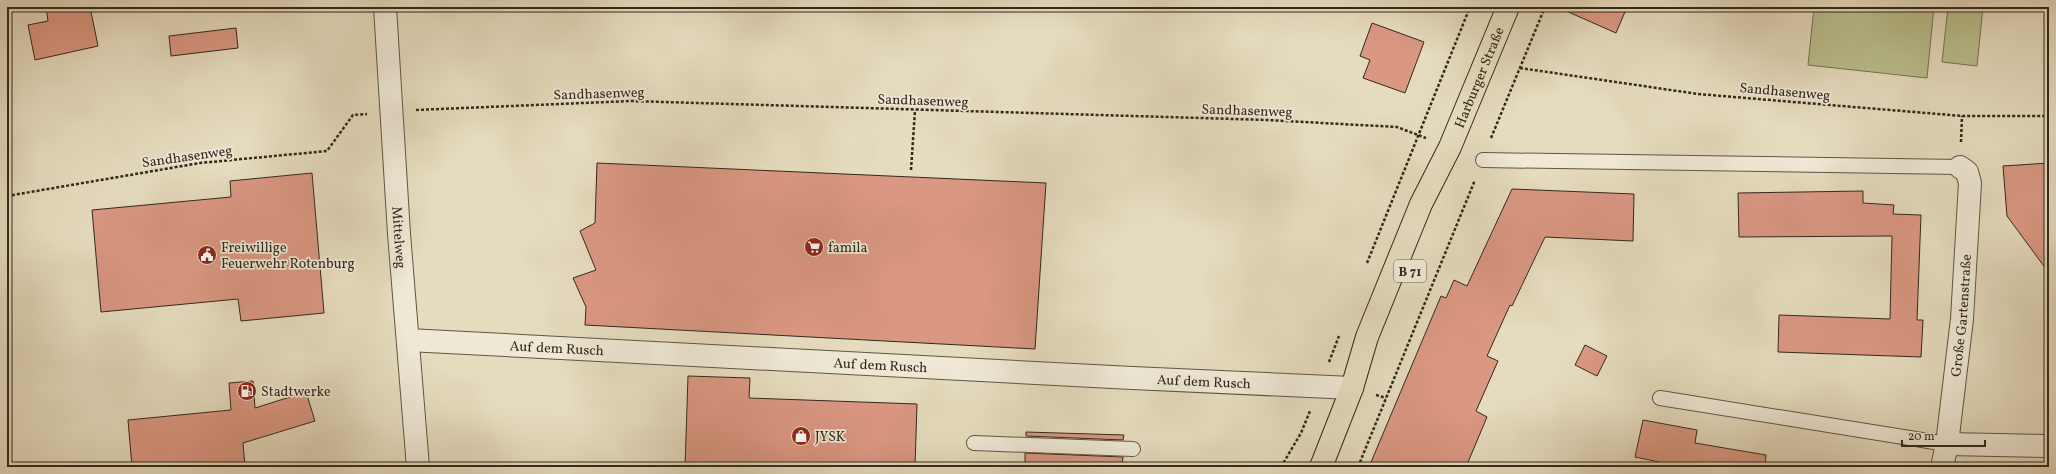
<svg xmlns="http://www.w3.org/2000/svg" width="2056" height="474" font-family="Vollkorn,serif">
	<rect width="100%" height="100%" fill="#e5dbbe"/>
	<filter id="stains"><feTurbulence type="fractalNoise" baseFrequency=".005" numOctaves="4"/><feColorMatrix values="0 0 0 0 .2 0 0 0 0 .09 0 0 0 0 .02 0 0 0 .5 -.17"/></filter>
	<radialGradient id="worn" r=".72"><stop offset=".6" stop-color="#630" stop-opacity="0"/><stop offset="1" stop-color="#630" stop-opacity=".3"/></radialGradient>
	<!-- green -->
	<g fill="#babe8e" stroke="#767455">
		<polygon points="1814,7 1934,7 1927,78 1808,65"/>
		<polygon points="1948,7 1983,7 1977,66 1942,62"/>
	</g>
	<!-- building -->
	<g fill="#da9782" stroke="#32291c">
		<polygon points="46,7 90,7 98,46 35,60 28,25 48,21"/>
		<polygon points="1557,7 1627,7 1616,33"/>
		<polygon points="1372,23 1424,42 1405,93 1363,78 1370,60 1360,56"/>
		<polygon points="236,28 238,48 171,56 169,36"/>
		<polygon points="597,163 1046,183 1035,349 585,325 586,307 573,278 596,270 580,231 595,223"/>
		<polygon points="2049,163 2049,273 2007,216 2003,166"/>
		<polygon points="312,173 324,313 241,321 238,299 101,312 92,210 231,197 230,181"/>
		<polygon points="1512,189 1634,194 1633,241 1545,237 1512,306 1510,305 1487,356 1498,361 1476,411 1487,417 1466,467 1369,467 1441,296 1446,298 1454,280 1467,286"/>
		<polygon points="1863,191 1863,203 1894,205 1893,214 1921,215 1917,320 1923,320 1921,357 1778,352 1779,315 1890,319 1892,236 1739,237 1738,193"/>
		<polygon points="1585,345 1607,356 1597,376 1575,365"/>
		<polygon points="688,376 750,378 749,398 917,404 915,467 685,467"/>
		<polygon points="253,381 255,408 306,392 315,421 243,443 245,467 132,467 128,420 231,410 229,383"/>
		<polygon points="1643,420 1697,430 1695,443 1766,455 1765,467 1658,467 1659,462 1635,457"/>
		<polygon points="1026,432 1124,435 1123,440 1026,436"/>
		<polygon points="1025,453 1123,457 1122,467 1025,467"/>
	</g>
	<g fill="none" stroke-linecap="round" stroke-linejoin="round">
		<defs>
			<g id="lane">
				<polyline points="1483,160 1960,167"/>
				<polyline points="1660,398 1947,444"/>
				<polyline points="974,443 1133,449"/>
			</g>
			<g id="street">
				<path id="s1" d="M385,7l14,227 19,233"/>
				<path id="s2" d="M408,340l724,38 220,10"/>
				<polyline points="1947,444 2049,446"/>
				<path id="s3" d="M1942,467l5,-23 15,-125 8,-136 -3,-11 -7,-5"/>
			</g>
			<g id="primary">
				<path id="s4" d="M1321,467l31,-79 15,-51 54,-133 29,-57 58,-140"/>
			</g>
		</defs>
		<!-- lane casing -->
		<use href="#lane" stroke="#5f5644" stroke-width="16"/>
		<!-- street casing -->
		<use href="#street" stroke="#5f5644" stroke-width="24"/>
		<!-- primary casing -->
		<use href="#primary" stroke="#32291c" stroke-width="24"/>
		<!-- path -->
		<g stroke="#32291c" stroke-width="2.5" stroke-dasharray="3 2" stroke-linecap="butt">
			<polyline points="1520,68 1698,94 1962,116 2049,116"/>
			<polyline points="416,110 631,101 1267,120 1397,127 1426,138"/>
			<polyline points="1491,138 1545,7"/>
			<polyline points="1961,142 1962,116"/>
			<polyline points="911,170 915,110"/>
			<polyline points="7,196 200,163 327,151 353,115 367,114"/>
			<polyline points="1367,263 1470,7"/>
			<polyline points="1329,362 1339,336"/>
			<polyline points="1376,395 1386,398"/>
			<polyline points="1281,467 1301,433 1310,411"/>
			<polyline points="1358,467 1475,180"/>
		</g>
		<!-- lane -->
		<use href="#lane" stroke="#eee8d5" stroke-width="14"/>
		<!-- street -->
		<use href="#street" stroke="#eee8d5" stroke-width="22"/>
		<!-- primary -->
		<use href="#primary" stroke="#e5dbbe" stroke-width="22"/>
	</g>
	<!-- icons -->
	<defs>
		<symbol id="supermarket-disc" viewBox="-11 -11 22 22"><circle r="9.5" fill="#8f2418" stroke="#eee8d5"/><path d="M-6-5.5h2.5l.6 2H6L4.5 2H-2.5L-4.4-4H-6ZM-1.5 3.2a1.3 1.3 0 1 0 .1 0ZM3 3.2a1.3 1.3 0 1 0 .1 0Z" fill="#fff"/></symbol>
		<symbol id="civic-disc" viewBox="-11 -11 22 22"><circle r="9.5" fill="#8f2418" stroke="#eee8d5"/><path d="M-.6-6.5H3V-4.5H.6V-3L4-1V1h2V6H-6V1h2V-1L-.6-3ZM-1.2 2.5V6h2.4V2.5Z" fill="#fff"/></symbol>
		<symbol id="fuel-disc" viewBox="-11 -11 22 22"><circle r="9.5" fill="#8f2418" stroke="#eee8d5"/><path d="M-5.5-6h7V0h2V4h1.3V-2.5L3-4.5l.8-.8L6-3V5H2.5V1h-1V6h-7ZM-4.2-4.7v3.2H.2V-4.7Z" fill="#fff"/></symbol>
		<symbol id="shop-disc" viewBox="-11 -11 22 22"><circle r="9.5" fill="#8f2418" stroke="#eee8d5"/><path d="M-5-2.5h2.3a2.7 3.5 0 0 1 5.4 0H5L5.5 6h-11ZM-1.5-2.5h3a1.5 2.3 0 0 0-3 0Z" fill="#fff"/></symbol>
	</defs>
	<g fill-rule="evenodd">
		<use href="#supermarket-disc" x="803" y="236" width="22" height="22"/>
		<use href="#civic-disc" x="196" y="244" width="22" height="22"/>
		<use href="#fuel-disc" x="236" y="380" width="22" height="22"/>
		<use href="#shop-disc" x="790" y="425" width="22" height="22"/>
	</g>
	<g text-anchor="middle" stroke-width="3.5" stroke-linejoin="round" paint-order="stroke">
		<!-- shield labels -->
		<rect fill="#eee8d5" stroke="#6a6254" stroke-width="1" x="1394" y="260" width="32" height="22" rx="3"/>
		<g font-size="13" font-weight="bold" fill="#32291c">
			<text x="1410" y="276">B 71</text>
		</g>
		<!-- street labels -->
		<g font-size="14" fill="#32291c" stroke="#eee8d5">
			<text dy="5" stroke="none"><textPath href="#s4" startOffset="421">Harburger Straße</textPath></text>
			<text transform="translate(1785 91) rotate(5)" y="5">Sandhasenweg</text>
			<text transform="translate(599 93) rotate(-2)" y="5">Sandhasenweg</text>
			<text transform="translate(923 100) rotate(2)" y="5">Sandhasenweg</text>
			<text transform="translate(1247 110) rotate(2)" y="5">Sandhasenweg</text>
			<text transform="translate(187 156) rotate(-8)" y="5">Sandhasenweg</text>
			<text dy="5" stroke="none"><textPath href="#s1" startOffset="231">Mittelweg</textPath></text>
			<text dy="5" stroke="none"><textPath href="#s3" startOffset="153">Große Gartenstraße</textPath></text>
			<text dy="5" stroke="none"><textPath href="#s2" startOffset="149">Auf dem Rusch</textPath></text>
			<text dy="5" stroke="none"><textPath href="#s2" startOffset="473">Auf dem Rusch</textPath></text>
			<text dy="5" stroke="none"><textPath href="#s2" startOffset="797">Auf dem Rusch</textPath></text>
		</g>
		<!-- poi labels -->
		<g font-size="14" fill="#32291c" stroke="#eee8d5" text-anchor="start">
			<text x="221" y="252">Freiwillige<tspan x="221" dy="16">Feuerwehr Rotenburg</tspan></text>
			<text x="828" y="252">famila</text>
			<text x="261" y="396">Stadtwerke</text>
			<text x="815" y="441">JYSK</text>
		</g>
	</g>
	<!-- margin -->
	<rect width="2056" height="474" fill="none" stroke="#e5dbbe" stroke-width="24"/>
	<rect x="8" y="8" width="2040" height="458" fill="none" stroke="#32291c" stroke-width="2"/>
	<rect x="12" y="12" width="2032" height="450" fill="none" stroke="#32291c"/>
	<!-- scale -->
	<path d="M1902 440v6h83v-6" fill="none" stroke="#32291c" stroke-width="2"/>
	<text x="1908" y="440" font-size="12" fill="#32291c" stroke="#eee8d5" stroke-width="3" paint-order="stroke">20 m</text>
	<rect width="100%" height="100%" filter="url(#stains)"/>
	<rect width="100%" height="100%" fill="url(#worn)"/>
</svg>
